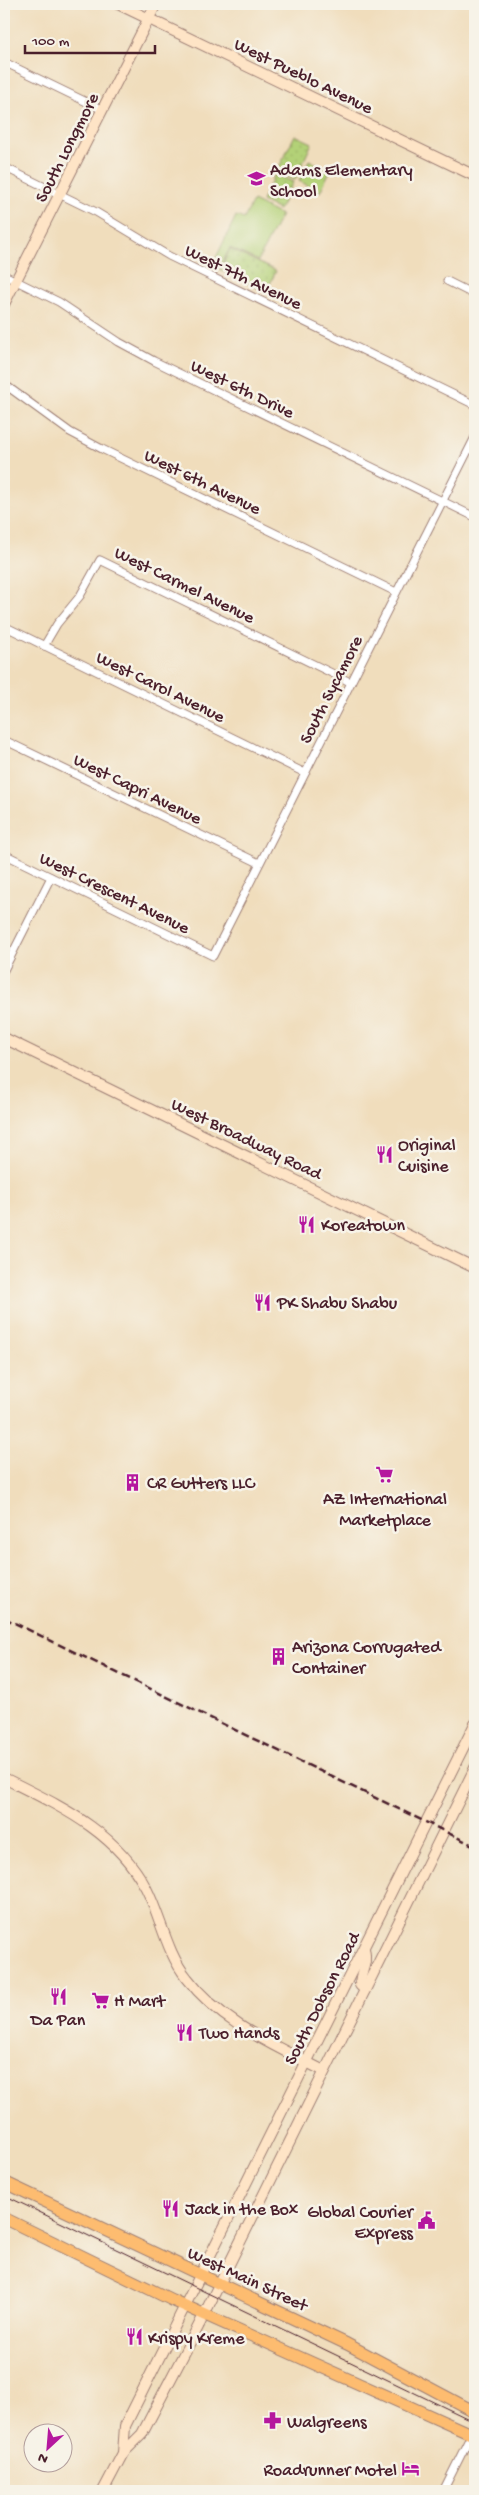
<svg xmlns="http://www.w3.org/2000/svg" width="479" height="2495" font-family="'Gochi Hand',sans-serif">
	<defs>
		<pattern id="park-dots" width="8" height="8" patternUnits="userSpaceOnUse" patternTransform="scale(1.25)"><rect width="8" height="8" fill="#b3d177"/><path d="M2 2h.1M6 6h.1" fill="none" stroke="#9bb367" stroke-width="1.8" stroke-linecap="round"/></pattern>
	</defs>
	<rect width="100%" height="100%" fill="#f7f3e8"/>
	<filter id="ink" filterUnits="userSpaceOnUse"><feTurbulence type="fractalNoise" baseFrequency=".02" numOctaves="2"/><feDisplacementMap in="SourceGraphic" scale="10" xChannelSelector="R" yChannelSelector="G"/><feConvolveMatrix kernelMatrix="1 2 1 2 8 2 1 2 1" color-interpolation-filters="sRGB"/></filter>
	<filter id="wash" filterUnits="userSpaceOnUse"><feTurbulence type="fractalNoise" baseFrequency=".0096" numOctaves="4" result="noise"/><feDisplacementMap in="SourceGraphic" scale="20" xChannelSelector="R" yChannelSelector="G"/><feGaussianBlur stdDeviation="1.12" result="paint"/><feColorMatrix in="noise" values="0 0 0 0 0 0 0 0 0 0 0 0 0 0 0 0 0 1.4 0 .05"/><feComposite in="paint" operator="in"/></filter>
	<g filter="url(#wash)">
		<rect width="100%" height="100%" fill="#f0ddbc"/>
		<!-- green -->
		<g fill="#b3d177" stroke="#7e7851">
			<polygon points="309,160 330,171 320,192 299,181"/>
			<polygon points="253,201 281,215 258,261 230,248 219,269 212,266 236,216 244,219"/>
		</g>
		<!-- park -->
		<g fill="url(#park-dots)" stroke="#7e7851">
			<polygon points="295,135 312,143 295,180 277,171"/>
			<polygon points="275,174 293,182 279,210 262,201"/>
			<polygon points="230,249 276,271 266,292 220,270"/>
		</g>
	</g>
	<g filter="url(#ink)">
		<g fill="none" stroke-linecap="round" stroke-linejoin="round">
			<defs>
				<g id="street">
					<polyline points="4,62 103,110"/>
					<polyline points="4,167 96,212 169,256 475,405"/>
					<polyline points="4,275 59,302 119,342 154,361 475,517"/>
					<polyline points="447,281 475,295"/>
					<polyline points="4,384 70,432 102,449 396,592"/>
					<polyline points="4,626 305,773"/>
					<polyline points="44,646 57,624 80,596 100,560 350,682"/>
					<polyline points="4,740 259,863"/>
					<polyline points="4,854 213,956 475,437"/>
					<polyline points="4,970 51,877"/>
					<polyline points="443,2491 471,2435"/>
				</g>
				<g id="secondary">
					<polyline points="118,4 475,176"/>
					<polyline points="4,304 156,4"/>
					<polyline points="4,1038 475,1268"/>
					<path d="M4,1778c55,28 111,52 142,110 15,29 20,64 41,90 35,46 87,67 137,93"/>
					<path d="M364,1948c4,20 -4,21 -4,37l5,5"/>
					<polyline points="123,2453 125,2426 475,1724"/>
					<polyline points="103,2491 123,2453 142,2434 199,2325 475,1768"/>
				</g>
				<g id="primary">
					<polyline points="4,2182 347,2344 475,2412"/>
					<polyline points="4,2218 172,2300 475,2436"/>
				</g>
			</defs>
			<!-- street casing -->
			<use href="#street" stroke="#9d7e74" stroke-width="9"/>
			<!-- secondary casing -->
			<use href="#secondary" stroke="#9d7e74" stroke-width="12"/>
			<!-- primary casing -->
			<use href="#primary" stroke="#9d7e74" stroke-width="13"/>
			<!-- street -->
			<use href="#street" stroke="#fff" stroke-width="7"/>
			<!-- secondary -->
			<use href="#secondary" stroke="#fee4c6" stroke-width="10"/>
			<!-- primary -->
			<use href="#primary" stroke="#fdbc70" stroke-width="11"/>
			<!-- tram -->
			<polyline stroke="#4a1f2b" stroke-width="1" points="4,2195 475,2422"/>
			<!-- rail -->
			<polyline stroke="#4a1f2b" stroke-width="2.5" stroke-dasharray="8 4" stroke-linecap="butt" points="4,1618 475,1846"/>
		</g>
	</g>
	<!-- icons -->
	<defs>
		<symbol id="school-bare" viewBox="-9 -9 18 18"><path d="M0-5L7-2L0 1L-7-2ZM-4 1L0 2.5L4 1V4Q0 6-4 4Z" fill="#b5179e" stroke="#f7f3e8" stroke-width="2.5" paint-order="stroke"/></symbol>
		<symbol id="restaurant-bare" viewBox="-9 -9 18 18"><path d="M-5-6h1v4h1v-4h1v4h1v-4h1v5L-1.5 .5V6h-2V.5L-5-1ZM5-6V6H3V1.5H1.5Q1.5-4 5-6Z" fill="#b5179e" stroke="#f7f3e8" stroke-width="2.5" paint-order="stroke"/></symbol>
		<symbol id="supermarket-bare" viewBox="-9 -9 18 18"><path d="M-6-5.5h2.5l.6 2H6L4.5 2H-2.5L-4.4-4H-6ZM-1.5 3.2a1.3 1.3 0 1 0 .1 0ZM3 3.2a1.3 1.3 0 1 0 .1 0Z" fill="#b5179e" stroke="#f7f3e8" stroke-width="2.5" paint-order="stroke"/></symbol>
		<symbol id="building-bare" viewBox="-9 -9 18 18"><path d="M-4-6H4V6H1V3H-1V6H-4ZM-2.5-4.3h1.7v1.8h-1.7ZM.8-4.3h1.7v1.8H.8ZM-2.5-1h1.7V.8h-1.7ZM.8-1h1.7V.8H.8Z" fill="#b5179e" stroke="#f7f3e8" stroke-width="2.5" paint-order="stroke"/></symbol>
		<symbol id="civic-bare" viewBox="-9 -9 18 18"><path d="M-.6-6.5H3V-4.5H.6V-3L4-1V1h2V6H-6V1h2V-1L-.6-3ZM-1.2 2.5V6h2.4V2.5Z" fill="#b5179e" stroke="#f7f3e8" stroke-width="2.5" paint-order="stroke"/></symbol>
		<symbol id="pharmacy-bare" viewBox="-9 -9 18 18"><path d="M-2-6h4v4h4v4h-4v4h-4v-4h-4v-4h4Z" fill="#b5179e" stroke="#f7f3e8" stroke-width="2.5" paint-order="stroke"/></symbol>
		<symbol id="hotel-bare" viewBox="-9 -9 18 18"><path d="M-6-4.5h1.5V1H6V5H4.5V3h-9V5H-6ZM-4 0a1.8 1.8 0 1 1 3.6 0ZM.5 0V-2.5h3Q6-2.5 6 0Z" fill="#b5179e" stroke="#f7f3e8" stroke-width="2.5" paint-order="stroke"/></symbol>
	</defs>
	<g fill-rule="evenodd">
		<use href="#school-bare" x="244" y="166" width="25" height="25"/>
		<use href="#restaurant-bare" x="372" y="1142" width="25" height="25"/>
		<use href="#restaurant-bare" x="294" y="1212" width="25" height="25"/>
		<use href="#restaurant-bare" x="250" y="1290" width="25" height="25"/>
		<use href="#supermarket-bare" x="372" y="1462" width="25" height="25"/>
		<use href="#building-bare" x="120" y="1470" width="25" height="25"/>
		<use href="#building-bare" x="266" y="1644" width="25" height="25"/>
		<use href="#restaurant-bare" x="46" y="1984" width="25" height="25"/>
		<use href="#supermarket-bare" x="88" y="1988" width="25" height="25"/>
		<use href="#restaurant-bare" x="172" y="2020" width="25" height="25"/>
		<use href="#restaurant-bare" x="158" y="2196" width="25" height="25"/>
		<use href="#civic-bare" x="414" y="2208" width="25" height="25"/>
		<use href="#restaurant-bare" x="122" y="2324" width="25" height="25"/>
		<use href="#pharmacy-bare" x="260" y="2408" width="25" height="25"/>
		<use href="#hotel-bare" x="398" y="2456" width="25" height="25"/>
	</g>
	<g text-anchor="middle" stroke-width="5" stroke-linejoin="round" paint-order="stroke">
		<!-- street labels -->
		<g font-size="18" fill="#4a1f2b" stroke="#f7f3e8">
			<text transform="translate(304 75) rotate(26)" y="6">West Pueblo Avenue</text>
			<text transform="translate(66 147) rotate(-63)" y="6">South Longmore</text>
			<text transform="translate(244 276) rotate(26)" y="6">West 7th Avenue</text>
			<text transform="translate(243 388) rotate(26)" y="6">West 6th Drive</text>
			<text transform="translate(203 481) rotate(26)" y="6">West 6th Avenue</text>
			<text transform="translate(185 584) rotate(26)" y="6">West Carmel Avenue</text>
			<text transform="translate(161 686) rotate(26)" y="6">West Carol Avenue</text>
			<text transform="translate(330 689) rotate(-63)" y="6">South Sycamore</text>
			<text transform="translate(138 788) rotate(26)" y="6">West Capri Avenue</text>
			<text transform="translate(115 892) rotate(26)" y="6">West Crescent Avenue</text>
			<text transform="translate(247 1138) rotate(26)" y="6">West Broadway Road</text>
			<text transform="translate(321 1998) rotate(-63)" y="6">South Dobson Road</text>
			<text transform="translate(248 2278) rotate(25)" y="6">West Main Street</text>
		</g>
		<!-- poi labels -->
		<g font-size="18" fill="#4a1f2b" stroke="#f7f3e8" text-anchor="start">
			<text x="270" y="175">Adams Elementary<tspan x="270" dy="21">School</tspan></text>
			<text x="398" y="1150">Original<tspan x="398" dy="21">Cuisine</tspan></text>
			<text x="321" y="1230">Koreatown</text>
			<text x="277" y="1308">PK Shabu Shabu</text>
			<text x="147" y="1488">CR Gutters LLC</text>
			<text x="385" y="1504" text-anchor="middle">AZ International<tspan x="385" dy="21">Marketplace</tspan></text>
			<text x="292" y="1652">Arizona Corrugated<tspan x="292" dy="21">Container</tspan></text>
			<text x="114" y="2006">H Mart</text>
			<text x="58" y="2025" text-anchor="middle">Da Pan</text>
			<text x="199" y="2038">Two Hands</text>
			<text x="185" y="2214">Jack in the Box</text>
			<text x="413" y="2217" text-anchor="end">Global Courier<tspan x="413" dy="21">Express</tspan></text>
			<text x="148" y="2343">Krispy Kreme</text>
			<text x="287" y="2427">Walgreens</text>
			<text x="397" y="2475" text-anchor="end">Roadrunner Motel</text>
		</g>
	</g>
	<!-- margin -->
	<rect width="479" height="2495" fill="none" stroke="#f7f3e8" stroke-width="20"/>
	<!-- north arrow -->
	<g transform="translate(48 2448) rotate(206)"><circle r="24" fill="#f7f3e8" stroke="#b29e9c"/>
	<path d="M0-4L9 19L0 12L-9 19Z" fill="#b5179e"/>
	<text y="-8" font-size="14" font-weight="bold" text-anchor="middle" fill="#4a1f2b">N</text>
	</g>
	<!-- scale -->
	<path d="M25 45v8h130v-8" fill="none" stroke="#4a1f2b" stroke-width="2.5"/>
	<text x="32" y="45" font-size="15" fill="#4a1f2b" stroke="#f7f3e8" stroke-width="4" paint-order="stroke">100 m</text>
</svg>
